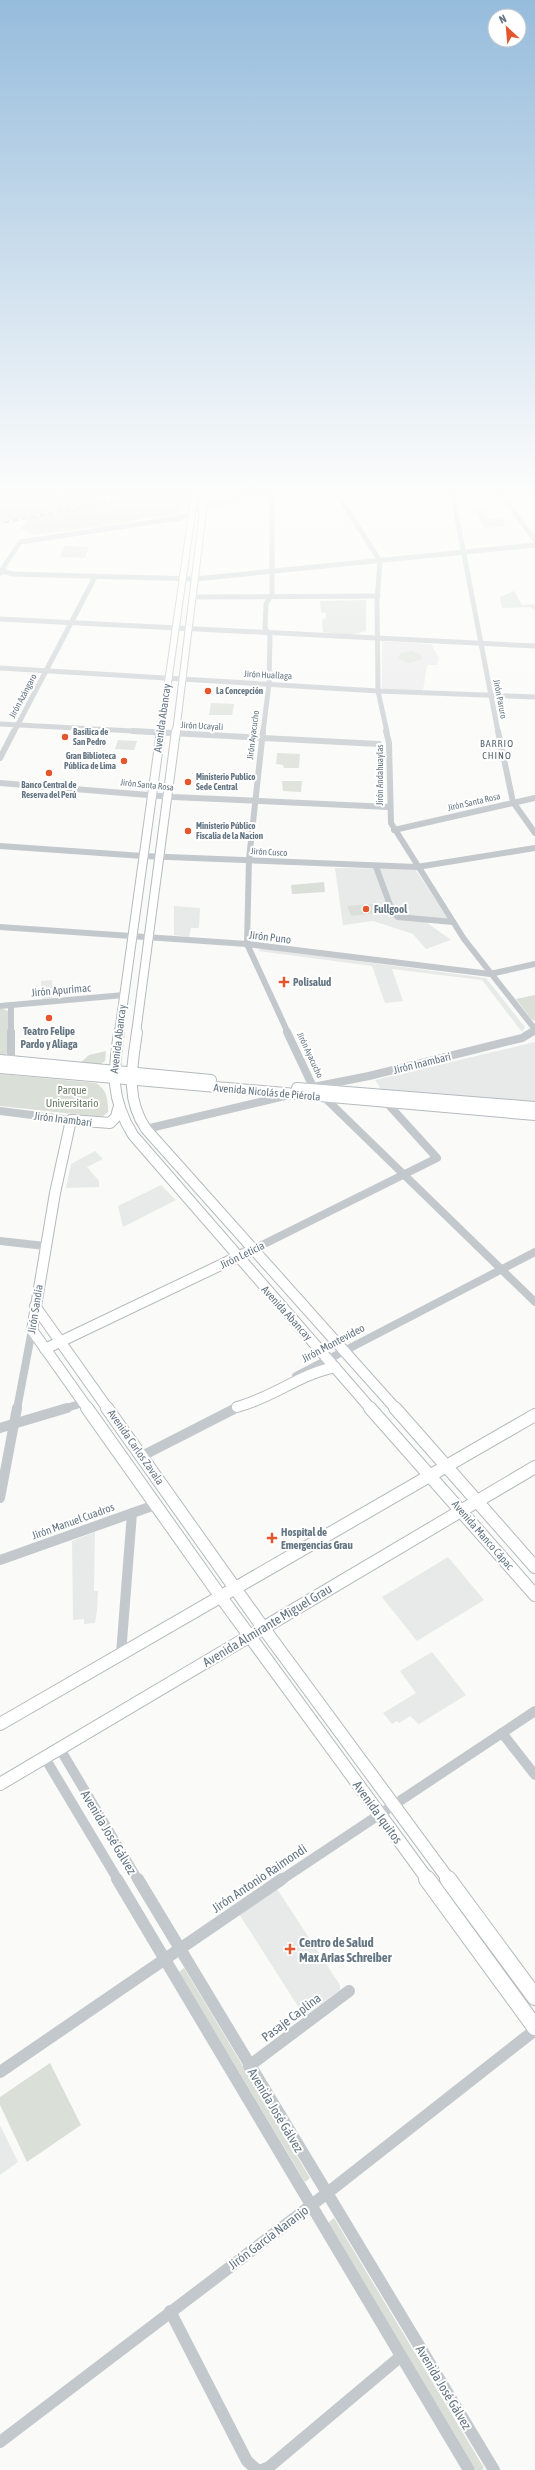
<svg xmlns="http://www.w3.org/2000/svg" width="535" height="2470" font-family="'Asap Condensed',sans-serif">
	<rect width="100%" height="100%" fill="#fafaf8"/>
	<!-- built -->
	<g fill="#e8e9e9">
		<polygon points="457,492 497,492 499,495 458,500"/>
		<polygon points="382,641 431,644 439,658 437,665 427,665 423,691 382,689"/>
		<polygon points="335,868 415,869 451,923 426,922 451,940 426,949 413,934 373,921 343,925"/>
		<polygon points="174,906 200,908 199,928 191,928 189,937 174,935"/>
		<polygon points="262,948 486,978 525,1027 522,1032 482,980 392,969 403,1001 385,1003 372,966 258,951"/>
		<polygon points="52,980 53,998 42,999 41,981"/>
		<polygon points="535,1042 535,1103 383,1092 375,1080"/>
		<polygon points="95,1151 103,1159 87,1167 99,1181 99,1187 66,1188 71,1164"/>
		<polygon points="161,1185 176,1200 123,1227 118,1206"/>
		<polygon points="95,1532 94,1591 98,1591 97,1610 95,1623 84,1624 84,1619 73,1620 72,1541"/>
		<polygon points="448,1557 484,1600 417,1641 382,1597"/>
		<polygon points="432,1652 466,1695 419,1724 410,1716 399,1723 397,1721 392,1724 383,1713 416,1693 400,1671"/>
		<polygon points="277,1889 340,1985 340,1990 306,2015 303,2014 239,1914"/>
		<polygon points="0,2125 18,2162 0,2175"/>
	</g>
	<!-- green -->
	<g fill="#dadfd7">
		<polygon points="77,492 153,492 0,521 0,505"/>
		<polygon points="168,492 211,492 188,498 187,507 174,515 155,518 146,517 129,522 45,534 32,534 21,529 22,526 27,523 25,519"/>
		<polygon points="483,510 490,519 501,518 506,526 485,528 474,511"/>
		<polygon points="65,546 89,547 85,558 60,557"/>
		<polygon points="514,591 522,605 535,604 535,611 530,607 502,608 500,597"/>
		<polygon points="366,600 366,631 350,635 323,632 322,620 326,618 326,613 321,612 320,601"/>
		<polygon points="412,651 422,655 422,659 409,663 398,658 401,653"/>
		<polygon points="211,703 234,704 232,715 209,715"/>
		<polygon points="118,740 137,741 134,750 115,749"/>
		<polygon points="277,753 300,754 299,768 284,768 283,765 276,764"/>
		<polygon points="282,781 302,781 301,792 283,791"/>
		<polygon points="324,882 325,892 292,894 291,885"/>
		<polygon points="373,904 377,913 351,916 347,906"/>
		<polygon points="535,995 535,1021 531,1019 516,999"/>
		<polygon points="0,1008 8,1011 8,1053 0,1057"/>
		<polygon points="106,1051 105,1061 98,1066 79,1064 89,1055"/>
		<path d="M0,1074l96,9c11,7 12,16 12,29l-6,5 -102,-11z"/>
		<polygon points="184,1968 310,2178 305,2182 179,1972"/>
		<polygon points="50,2063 81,2125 27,2162 0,2105 0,2097"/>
		<polygon points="334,2218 484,2468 482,2470 476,2470 328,2223"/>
	</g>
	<!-- water -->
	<polygon fill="#bbc7cb" points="21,492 68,492 0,504 0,495"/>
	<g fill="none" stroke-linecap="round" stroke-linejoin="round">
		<!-- highway-tunnel -->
		<polyline stroke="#d5d9db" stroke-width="8" stroke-dasharray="8 4" stroke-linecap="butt" points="0,501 54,492"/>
		<defs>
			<g id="major-far4">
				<polyline points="161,732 195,492"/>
				<polyline points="176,732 202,520 203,492"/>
			</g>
			<g id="major-far3">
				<polyline points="119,1033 161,731"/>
				<polyline points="136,1033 176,731"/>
			</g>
			<g id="major-far2">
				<path d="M119,1032c-6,41 -9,66 14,103l238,274"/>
				<path d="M137,1032c-5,35 -12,66 9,97l250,280"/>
				<polyline points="0,1060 211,1080"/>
				<polyline points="0,1068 535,1115"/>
				<polyline points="297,1088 535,1107"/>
				<polyline points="35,1306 108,1409"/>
				<polyline points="45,1349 252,1250"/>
				<path d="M237,1407c35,-9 63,-33 98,-40"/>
				<polyline points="88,1409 32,1330 55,1193 71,1120 110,1123 116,1117 118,1109"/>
			</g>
			<g id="major-far1">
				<polyline points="87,1408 221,1597 428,1880"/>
				<polyline points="107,1408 259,1622 449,1880"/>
				<polyline points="370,1408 535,1595"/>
				<polyline points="395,1408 535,1567"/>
				<polyline points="0,1724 535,1415"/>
				<polyline points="0,1784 535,1467"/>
			</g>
			<g id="major">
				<polyline points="427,1879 535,2027"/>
				<polyline points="448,1879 535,1997"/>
			</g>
		</defs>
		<!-- major-far4 casing -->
		<use href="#major-far4" stroke="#b5babe" stroke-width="8"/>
		<!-- major-far3 casing -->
		<use href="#major-far3" stroke="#b5babe" stroke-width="10"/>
		<!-- major-far2 casing -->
		<use href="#major-far2" stroke="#b5babe" stroke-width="12"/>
		<!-- major-far1 casing -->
		<use href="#major-far1" stroke="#b5babe" stroke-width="14"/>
		<!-- major casing -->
		<use href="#major" stroke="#b5babe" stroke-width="18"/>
		<!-- minor-far4 -->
		<g stroke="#c3c8cc" stroke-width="5">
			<polyline points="336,492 380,561 377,601 378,691 387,732"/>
			<polyline points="452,492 498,732"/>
			<polyline points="500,492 535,540"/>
			<polyline points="1,571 13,574 195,579 535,545"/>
			<polyline points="0,573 20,542 180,518 202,507 261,492"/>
			<polyline points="192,597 378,596"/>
			<polyline points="0,619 535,646"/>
			<polyline points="0,668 378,691 535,697"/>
			<polyline points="0,724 152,732"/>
			<polyline points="14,732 95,577"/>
			<polyline points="263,732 269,684 270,636 265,628 266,604 272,594 272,492"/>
		</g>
		<!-- minor-far3 -->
		<g stroke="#c3c8cc" stroke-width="6">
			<polyline points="133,731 379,744"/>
			<polyline points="263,731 249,859 247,944 288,1033"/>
			<polyline points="386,731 389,743 391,823 464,939 534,1028 531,1033"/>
			<polyline points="498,731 513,802 535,833"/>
			<polyline points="0,758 14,731"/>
			<polyline points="0,783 173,797 389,807"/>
			<polyline points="394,830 535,798"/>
			<polyline points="0,846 143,856 417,867 535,848"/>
			<polyline points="376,867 393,913 398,917 453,922"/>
			<polyline points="0,927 247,944 490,974 535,964"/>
			<polyline points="11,1005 11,1033"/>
			<polyline points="0,1006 124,995"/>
		</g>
		<!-- minor-far2 -->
		<g stroke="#c3c8cc" stroke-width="8">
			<polyline points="11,1032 11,1061"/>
			<polyline points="287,1032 314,1089"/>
			<polyline points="313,1087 369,1076 522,1038 532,1032"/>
			<polyline points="324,1097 535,1302"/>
			<polyline points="0,1111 71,1120"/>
			<polyline points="146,1129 289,1095"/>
			<polyline points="0,1241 45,1246"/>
			<polyline points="252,1250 437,1158 387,1103"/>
			<polyline points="296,1376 535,1252"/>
			<polyline points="17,1409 32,1330"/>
			<polyline points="63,1409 83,1403"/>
			<polyline points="234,1409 242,1405"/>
		</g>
		<!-- minor-far1 -->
		<g stroke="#c3c8cc" stroke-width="10">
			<polyline points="0,1428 67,1408"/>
			<polyline points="142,1456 236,1408"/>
			<polyline points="0,1498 17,1408"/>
			<polyline points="0,1560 155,1505"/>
			<polyline points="121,1654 132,1513"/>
			<polyline points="502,1733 535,1775"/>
			<polyline points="60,1749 138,1880"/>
			<polyline points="45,1758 118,1880"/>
			<polyline points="281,1880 535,1711"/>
		</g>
		<!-- minor -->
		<g stroke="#c3c8cc" stroke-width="12">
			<polyline points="117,1879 469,2470"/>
			<polyline points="138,1879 494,2470"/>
			<polyline points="249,2066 349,1991"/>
			<polyline points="0,2072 282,1879"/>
			<polyline points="170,2311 247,2461 257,2470"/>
			<polyline points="0,2442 326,2194 535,2030"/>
			<polyline points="262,2470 269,2467 400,2357"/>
		</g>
		<!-- major-far4 -->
		<use href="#major-far4" stroke="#fff" stroke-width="6"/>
		<!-- major-far3 -->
		<use href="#major-far3" stroke="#fff" stroke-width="8"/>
		<!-- major-far2 -->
		<use href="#major-far2" stroke="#fff" stroke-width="10"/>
		<!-- major-far1 -->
		<use href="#major-far1" stroke="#fff" stroke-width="12"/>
		<!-- major -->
		<use href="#major" stroke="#fff" stroke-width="16"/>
		<defs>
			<polyline id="rail" points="0,523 160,492"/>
		</defs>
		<!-- rail casing -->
		<use href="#rail" stroke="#a2aab0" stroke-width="2.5"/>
		<!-- rail -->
		<use href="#rail" stroke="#fff" stroke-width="1.5" stroke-dasharray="4.5" stroke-linecap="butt"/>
	</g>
	<!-- sky -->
	<linearGradient id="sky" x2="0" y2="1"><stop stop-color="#96bcdc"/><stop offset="0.59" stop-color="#fdfdfc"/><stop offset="1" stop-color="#fdfdfc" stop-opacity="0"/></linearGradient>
	<rect width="535" height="837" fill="url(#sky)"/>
	<!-- markers -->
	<g fill="#e4572e" stroke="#fff" stroke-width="1.5">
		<circle cx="208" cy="691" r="4"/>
		<circle cx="65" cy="737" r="4"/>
		<circle cx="124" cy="761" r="4"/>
		<circle cx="49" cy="773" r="4"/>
		<circle cx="188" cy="782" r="4"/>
		<circle cx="188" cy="831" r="4"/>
		<circle cx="366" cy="909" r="4"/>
		<path d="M282 976h4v4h4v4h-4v4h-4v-4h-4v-4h4z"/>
		<circle cx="49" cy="1018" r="4"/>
		<path d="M270 1532h4v4h4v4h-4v4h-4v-4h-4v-4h4z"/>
		<path d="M288 1943h4v4h4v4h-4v4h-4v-4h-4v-4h4z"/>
	</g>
	<g text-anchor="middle" stroke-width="4" stroke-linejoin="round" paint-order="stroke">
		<!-- far-street labels -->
		<g font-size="9" fill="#657683" stroke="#fff">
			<text transform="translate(268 675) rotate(3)" y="3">Jirón Huallaga</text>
			<text transform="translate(23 696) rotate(-62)" y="3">Jirón Azángaro</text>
			<text transform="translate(500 699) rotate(79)" y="3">Jirón Paruro</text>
			<text transform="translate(202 726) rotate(3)" y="3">Jirón Ucayali</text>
			<text transform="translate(253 735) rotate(-83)" y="3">Jirón Ayacucho</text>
			<text transform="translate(380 775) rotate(-90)" y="3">Jirón Andahuaylas</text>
			<text transform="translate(147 785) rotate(6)" y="3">Jirón Santa Rosa</text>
			<text transform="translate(474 802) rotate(-13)" y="3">Jirón Santa Rosa</text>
			<text transform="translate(269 852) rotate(3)" y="3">Jirón Cusco</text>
			<text transform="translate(310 1055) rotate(65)" y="3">Jirón Ayacucho</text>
		</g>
		<!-- far-poi labels -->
		<g font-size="9" font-weight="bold" fill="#657683" stroke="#fff" text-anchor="start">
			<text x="216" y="694">La Concepción</text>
			<text x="73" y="735">Basílica de<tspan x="73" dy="10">San Pedro</tspan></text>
			<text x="116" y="759" text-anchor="end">Gran Biblioteca<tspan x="116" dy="10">Pública de Lima</tspan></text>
			<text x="196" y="780">Ministerio Publico<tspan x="196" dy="10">Sede Central</tspan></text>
			<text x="49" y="788" text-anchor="middle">Banco Central de<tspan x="49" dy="10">Reserva del Perú</tspan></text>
			<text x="196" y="829">Ministerio Público<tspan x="196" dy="10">Fiscalia de la Nacion</tspan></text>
		</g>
		<!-- far-neighbourhood labels -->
		<g font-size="10" letter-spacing="1" fill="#57646e" stroke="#fff">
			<text x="497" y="747">BARRIO<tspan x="497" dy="12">CHINO</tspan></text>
		</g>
		<!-- street labels -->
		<g font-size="11" fill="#657683" stroke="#fff">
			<text transform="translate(162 718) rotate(-82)" y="4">Avenida Abancay</text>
			<text transform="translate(270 937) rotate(7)" y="4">Jirón Puno</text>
			<text transform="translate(61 990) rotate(-5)" y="4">Jirón Apurímac</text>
			<text transform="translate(118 1039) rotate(-83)" y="4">Avenida Abancay</text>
			<text transform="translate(422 1063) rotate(-14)" y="4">Jirón Inambari</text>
			<text transform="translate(267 1092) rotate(5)" y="4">Avenida Nicolás de Piérola</text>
			<text transform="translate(63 1119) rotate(7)" y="4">Jirón Inambari</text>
			<text transform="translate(242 1255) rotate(-26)" y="4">Jirón Leticia</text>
			<text transform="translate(35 1309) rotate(-81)" y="4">Jirón Sandía</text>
			<text transform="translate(287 1313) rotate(48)" y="4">Avenida Abancay</text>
			<text transform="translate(333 1343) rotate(-28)" y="4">Jirón Montevideo</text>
			<text transform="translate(136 1447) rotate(55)" y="4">Avenida Carlos Zavala</text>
			<text transform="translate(73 1521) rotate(-20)" y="4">Jirón Manuel Cuadros</text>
			<text transform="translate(483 1535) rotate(49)" y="4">Avenida Manco Cápac</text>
		</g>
		<!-- poi labels -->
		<g font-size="11" font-weight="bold" fill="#657683" stroke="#fff" text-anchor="start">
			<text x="374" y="913">Fullgool</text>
			<text x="293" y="986">Polisalud</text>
			<text x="49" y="1035" text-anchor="middle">Teatro Felipe<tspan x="49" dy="13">Pardo y Aliaga</tspan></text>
			<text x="281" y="1536">Hospital de<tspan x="281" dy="13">Emergencias Grau</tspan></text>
		</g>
		<!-- park labels -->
		<g font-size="11" fill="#687a64" stroke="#fff">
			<text x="72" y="1094">Parque<tspan x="72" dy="13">Universitario</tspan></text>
		</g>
		<!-- near-street labels -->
		<g font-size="13" fill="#657683" stroke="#fff">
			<text transform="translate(267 1625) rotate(-31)" y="5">Avenida Almirante Miguel Grau</text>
			<text transform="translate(378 1812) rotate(54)" y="5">Avenida Iquitos</text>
			<text transform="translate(109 1832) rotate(59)" y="5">Avenida José Gálvez</text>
			<text transform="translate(259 1878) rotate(-34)" y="5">Jirón Antonio Raimondi</text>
			<text transform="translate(291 2017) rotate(-37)" y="5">Pasaje Caplina</text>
			<text transform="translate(276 2110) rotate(59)" y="5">Avenida José Gálvez</text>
			<text transform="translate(268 2237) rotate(-37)" y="5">Jirón García Naranjo</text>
			<text transform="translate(444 2387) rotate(59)" y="5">Avenida José Gálvez</text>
		</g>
		<!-- near-poi labels -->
		<g font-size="13" font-weight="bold" fill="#657683" stroke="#fff" text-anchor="start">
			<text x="299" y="1947">Centro de Salud<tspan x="299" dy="15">Max Arias Schreiber</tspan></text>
		</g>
	</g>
	<!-- north arrow -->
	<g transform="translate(507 28) rotate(334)"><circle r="19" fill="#ffffff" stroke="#c1c8cd"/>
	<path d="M0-3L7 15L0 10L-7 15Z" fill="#e4572e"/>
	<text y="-6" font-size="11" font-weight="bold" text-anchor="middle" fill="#657683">N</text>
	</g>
</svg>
